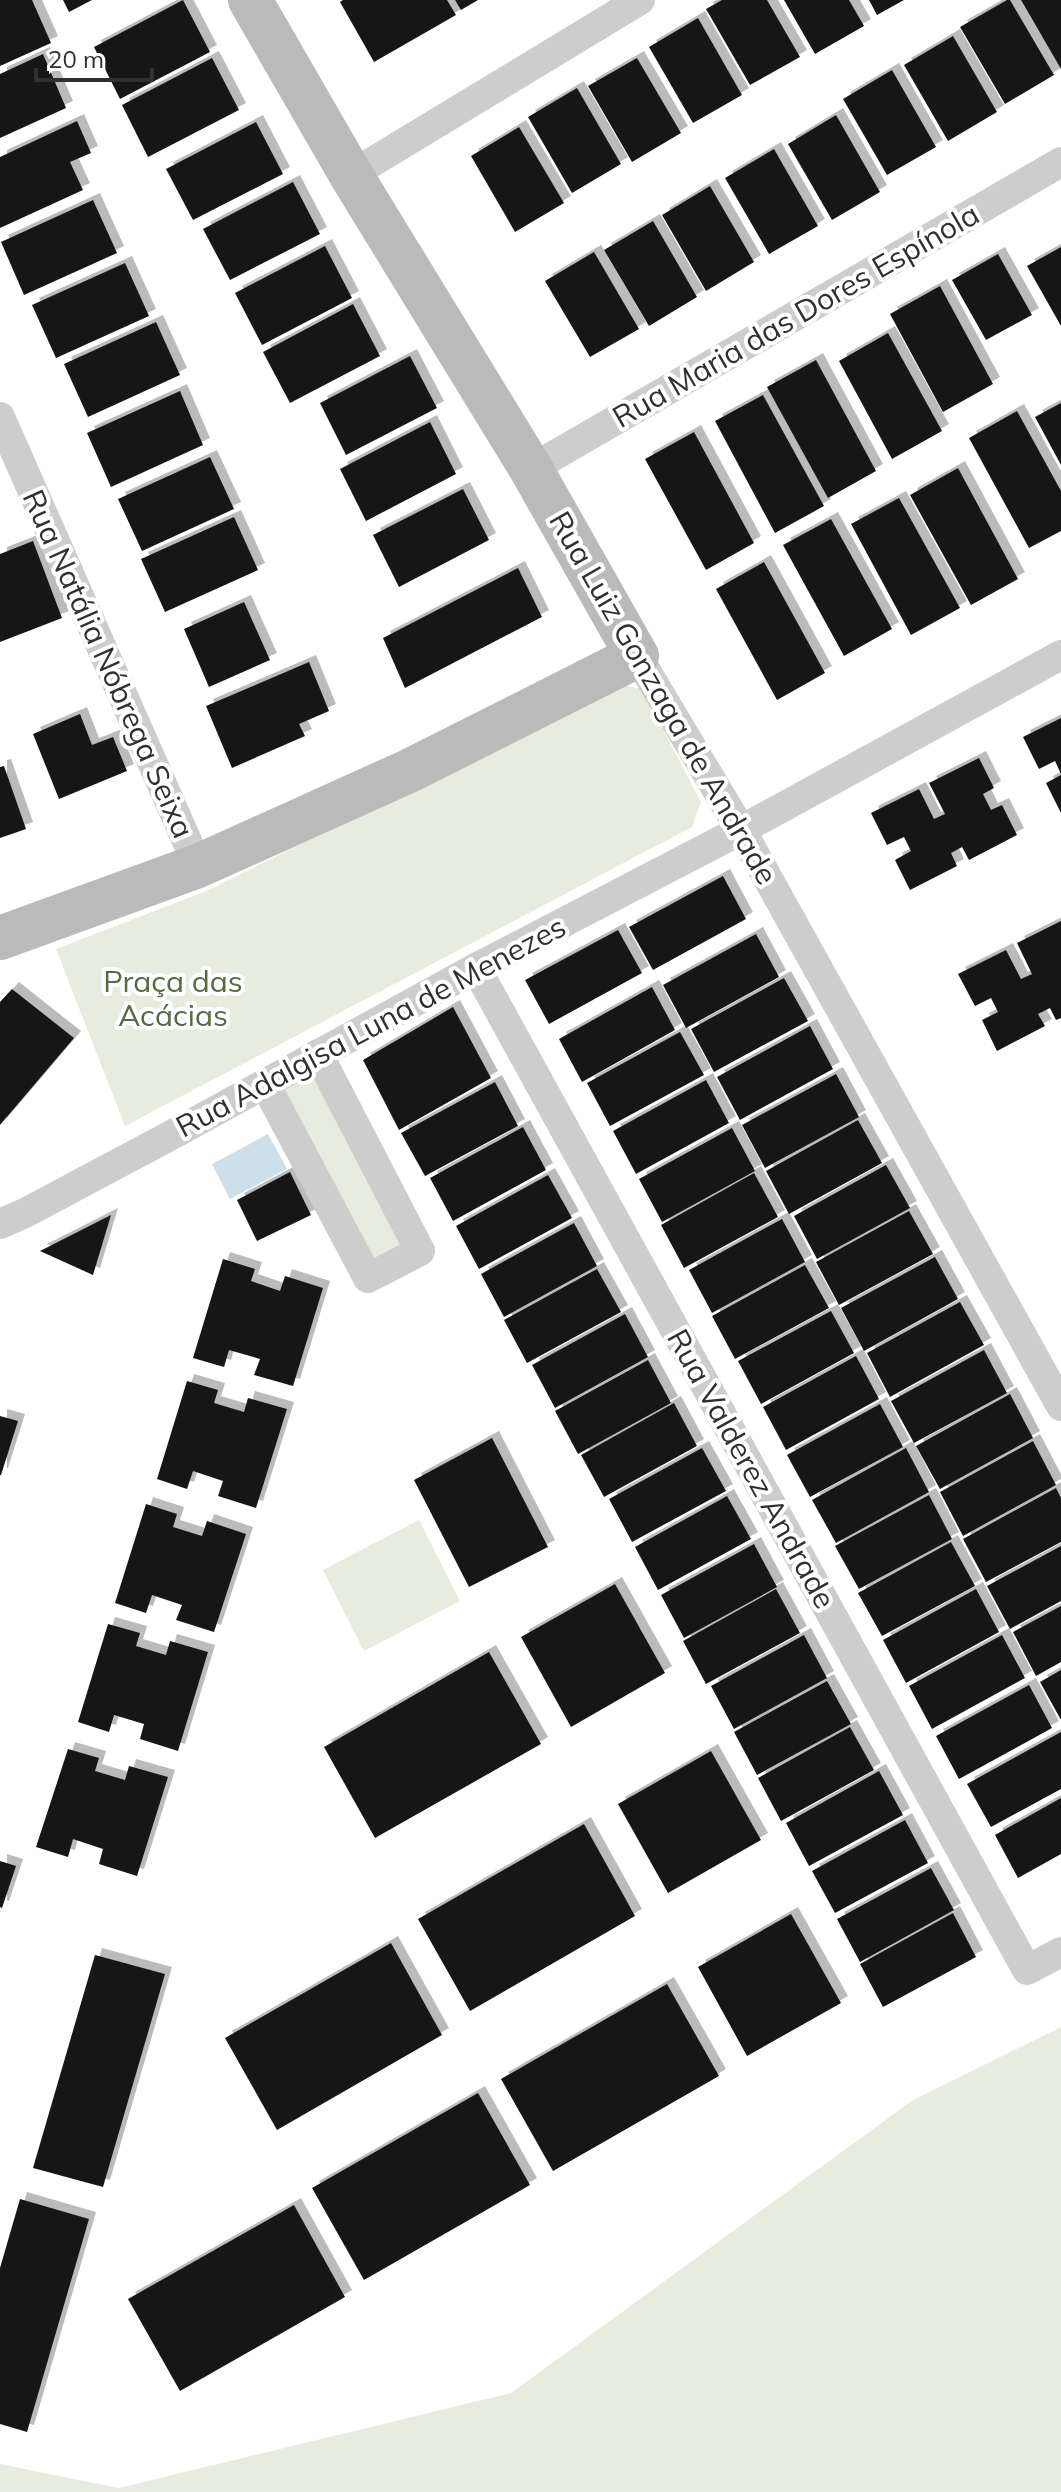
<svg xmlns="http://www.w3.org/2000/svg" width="1061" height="2492" font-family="Mulish,sans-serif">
	<defs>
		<filter id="shadow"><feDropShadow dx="7" dy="-7" stdDeviation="0" flood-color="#0004"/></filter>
	</defs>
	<rect width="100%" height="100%" fill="#fff"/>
	<!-- green -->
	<g fill="#e7ecdf">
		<polygon points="619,684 642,689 701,802 692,827 125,1126 56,949 209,890"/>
		<polygon points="318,1054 420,1251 368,1278 265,1084"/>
		<polygon points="419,1520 460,1601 364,1651 323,1570"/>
		<polygon points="1061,2027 1061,2492 0,2492 0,2464 119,2488 511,2393 913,2100"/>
	</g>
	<!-- water -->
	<polygon fill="#cde0ea" points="268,1134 287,1169 230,1199 212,1164"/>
	<!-- building -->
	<g fill="#171717" filter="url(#shadow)">
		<polygon points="0,0 32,0 51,43 0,66"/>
		<polygon points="63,0 92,0 69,12"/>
		<polygon points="183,0 210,52 120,99 94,47"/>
		<polygon points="343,0 447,0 456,15 374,62 340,2"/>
		<polygon points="455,0 478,0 461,10"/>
		<polygon points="722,0 767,0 800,57 750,85 706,9"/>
		<polygon points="784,0 849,0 864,26 815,54"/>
		<polygon points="869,0 904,0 877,15"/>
		<polygon points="1007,0 1010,0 1054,75 1005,104 960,27"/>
		<polygon points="1021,0 1061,0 1061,69"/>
		<polygon points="698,18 742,95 693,123 649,47"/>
		<polygon points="953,36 997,112 948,141 904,65"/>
		<polygon points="43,54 66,108 0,138 0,74"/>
		<polygon points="212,58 239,110 148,157 122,105"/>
		<polygon points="637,58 681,133 632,162 588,86"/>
		<polygon points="892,70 936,147 887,175 843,99"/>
		<polygon points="577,88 621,164 572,193 528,117"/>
		<polygon points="836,115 880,192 832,220 788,144"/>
		<polygon points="77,121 91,153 70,162 83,190 0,228 0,157"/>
		<polygon points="256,122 283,174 193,220 166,169"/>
		<polygon points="519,127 564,203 515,232 471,156"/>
		<polygon points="774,149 818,226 769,254 725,178"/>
		<polygon points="293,182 320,234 230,280 203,229"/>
		<polygon points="710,186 754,262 706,291 662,215"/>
		<polygon points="93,200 117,253 24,295 1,242"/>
		<polygon points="653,221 697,297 649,326 604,250"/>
		<polygon points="325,246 352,298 262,345 235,293"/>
		<polygon points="1061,247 1061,326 1027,266"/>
		<polygon points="594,252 639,329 590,357 545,281"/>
		<polygon points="998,254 1032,315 986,340 952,280"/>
		<polygon points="125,263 149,316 56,358 32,305"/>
		<polygon points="940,286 993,384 943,412 890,314"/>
		<polygon points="353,304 380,356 290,403 263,352"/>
		<polygon points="156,322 180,375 88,417 64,364"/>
		<polygon points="888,333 942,431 892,459 839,361"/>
		<polygon points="410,356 437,408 346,455 320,403"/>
		<polygon points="816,360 876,471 828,498 767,387"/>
		<polygon points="180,391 203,445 111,487 87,433"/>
		<polygon points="763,395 824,506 775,533 715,421"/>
		<polygon points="1061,403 1061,465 1035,417"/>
		<polygon points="1017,411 1061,491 1061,531 1029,548 969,438"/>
		<polygon points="430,422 456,474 366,521 340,469"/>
		<polygon points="694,432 754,543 706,570 645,459"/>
		<polygon points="210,457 234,509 142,551 118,499"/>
		<polygon points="958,468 1018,579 971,605 910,495"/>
		<polygon points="463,489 489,540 399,587 373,535"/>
		<polygon points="899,498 960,608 911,635 851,524"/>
		<polygon points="234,517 258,570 165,612 141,559"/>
		<polygon points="831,519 892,629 844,656 783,545"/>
		<polygon points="33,541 62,618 0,642 0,554"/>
		<polygon points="764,562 825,673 777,700 716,589"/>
		<polygon points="518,568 542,617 405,688 383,638"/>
		<polygon points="244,602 270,660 209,687 184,629"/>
		<polygon points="309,662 329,711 299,724 305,736 232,768 206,706"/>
		<polygon points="80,714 92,745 113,737 127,771 59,799 33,734"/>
		<polygon points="1061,718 1061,774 1055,761 1039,769 1023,737"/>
		<polygon points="979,758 994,788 983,794 991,810 1002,805 1017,835 969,860 962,847 951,853 957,866 910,890 895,860 911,851 904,837 887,845 871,813 919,789 934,819 945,814 929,783"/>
		<polygon points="4,766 26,829 0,838 0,767"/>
		<polygon points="1061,775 1061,813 1046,783"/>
		<polygon points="723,876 746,919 653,970 629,927"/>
		<polygon points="1061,921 1061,1018 1056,1020 1050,1008 1038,1014 1045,1026 997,1051 982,1020 998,1012 991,998 975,1006 958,974 1006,950 1021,979 1032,974 1017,943"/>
		<polygon points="618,930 642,973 549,1024 525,980"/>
		<polygon points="756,934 779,977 686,1028 663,985"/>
		<polygon points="784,978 808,1021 714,1072 691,1029"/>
		<polygon points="652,987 675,1030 582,1082 559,1039"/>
		<polygon points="12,989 74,1038 0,1125 0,1002"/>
		<polygon points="453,1007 491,1078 399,1130 363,1060"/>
		<polygon points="810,1026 833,1069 740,1120 717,1077"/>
		<polygon points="680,1032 704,1075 610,1126 587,1083"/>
		<polygon points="836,1074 859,1117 765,1168 742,1125"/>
		<polygon points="706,1080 729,1123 636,1174 613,1131"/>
		<polygon points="495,1082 518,1126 425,1176 401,1133"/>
		<polygon points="858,1120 882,1163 789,1214 766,1171"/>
		<polygon points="523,1127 546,1170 453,1221 430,1178"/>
		<polygon points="732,1128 755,1171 662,1222 639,1179"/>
		<polygon points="886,1165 910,1208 817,1259 794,1216"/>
		<polygon points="290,1172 311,1215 257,1241 237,1200"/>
		<polygon points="754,1173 778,1217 684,1268 661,1225"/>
		<polygon points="548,1175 572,1218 479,1269 456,1226"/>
		<polygon points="909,1211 933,1254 839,1305 816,1262"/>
		<polygon points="111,1215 93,1275 40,1251"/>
		<polygon points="782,1219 805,1262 712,1313 689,1270"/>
		<polygon points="574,1223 597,1266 504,1317 481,1274"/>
		<polygon points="935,1257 958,1299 864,1351 841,1308"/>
		<polygon points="223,1259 255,1269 251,1281 280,1291 285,1276 323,1288 293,1386 254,1375 260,1359 229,1350 224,1367 193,1358"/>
		<polygon points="805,1265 829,1308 735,1359 712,1316"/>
		<polygon points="597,1269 621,1312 527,1363 504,1320"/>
		<polygon points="960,1302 984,1345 890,1397 867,1353"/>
		<polygon points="831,1311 854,1353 761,1404 738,1361"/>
		<polygon points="625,1314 648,1357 555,1408 532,1365"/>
		<polygon points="984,1350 1007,1393 914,1443 891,1401"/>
		<polygon points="856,1356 879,1399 786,1450 763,1407"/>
		<polygon points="648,1360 671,1403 578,1454 555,1411"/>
		<polygon points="187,1381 218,1390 214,1403 244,1412 248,1398 287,1409 256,1508 218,1496 223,1481 193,1471 187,1489 157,1479"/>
		<polygon points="1010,1394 1033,1438 940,1489 916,1446"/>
		<polygon points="674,1403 697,1446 604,1497 581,1455"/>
		<polygon points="880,1404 903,1447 810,1497 787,1455"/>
		<polygon points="0,1416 18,1421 1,1475 0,1475"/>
		<polygon points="492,1438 548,1547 469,1587 414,1480"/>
		<polygon points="1033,1441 1056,1485 963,1536 940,1492"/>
		<polygon points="702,1448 726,1491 632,1542 609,1499"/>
		<polygon points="906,1448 929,1492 836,1543 812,1500"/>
		<polygon points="1056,1488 1061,1498 1061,1542 986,1582 963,1539"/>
		<polygon points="929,1495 952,1539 859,1589 835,1546"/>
		<polygon points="727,1496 751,1539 658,1590 635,1547"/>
		<polygon points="146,1504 177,1514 173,1527 202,1536 207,1521 246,1534 214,1632 176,1620 182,1605 152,1595 146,1613 115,1603"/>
		<polygon points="951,1542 975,1586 882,1636 858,1593"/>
		<polygon points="754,1544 777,1587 684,1638 661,1595"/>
		<polygon points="1061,1546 1061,1601 1010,1629 987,1586"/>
		<polygon points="615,1584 665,1673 571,1727 521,1637"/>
		<polygon points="776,1589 800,1633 706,1684 683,1641"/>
		<polygon points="976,1589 999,1632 906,1683 883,1640"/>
		<polygon points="1061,1606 1061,1662 1036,1676 1013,1632"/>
		<polygon points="108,1624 140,1633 136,1646 166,1655 170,1641 208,1652 178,1751 140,1739 144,1724 114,1715 109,1732 78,1722"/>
		<polygon points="804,1635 827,1678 734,1729 711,1686"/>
		<polygon points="1002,1635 1025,1678 932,1729 909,1686"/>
		<polygon points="489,1652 541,1744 375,1838 324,1747"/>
		<polygon points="1061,1670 1061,1720 1040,1682"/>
		<polygon points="827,1681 851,1724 757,1775 734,1732"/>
		<polygon points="1029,1685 1052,1728 959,1779 936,1736"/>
		<polygon points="850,1727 874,1770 781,1821 758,1778"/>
		<polygon points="1061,1732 1061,1789 991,1827 967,1784"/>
		<polygon points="68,1749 99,1758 95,1771 125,1780 129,1766 168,1777 137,1876 99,1864 103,1849 73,1839 68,1857 36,1847"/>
		<polygon points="711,1751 761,1840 668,1893 618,1804"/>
		<polygon points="879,1771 903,1815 809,1866 786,1823"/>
		<polygon points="1061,1798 1061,1854 1018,1878 995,1835"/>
		<polygon points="905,1820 928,1863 835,1913 812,1871"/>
		<polygon points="584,1824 635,1916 470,2011 418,1919"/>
		<polygon points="0,1861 16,1866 2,1908 0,1907"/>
		<polygon points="931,1868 954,1910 860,1962 837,1919"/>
		<polygon points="953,1913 976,1957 883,2007 860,1964"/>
		<polygon points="791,1914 841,2003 747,2056 698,1967"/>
		<polygon points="391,1943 442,2035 277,2130 225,2038"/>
		<polygon points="95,1955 165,1974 103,2187 33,2168"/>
		<polygon points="667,1984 719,2076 553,2171 501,2079"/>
		<polygon points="478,2093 530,2185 364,2280 312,2188"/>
		<polygon points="20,2199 89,2219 27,2432 0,2424 0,2268"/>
		<polygon points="294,2205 345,2297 180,2391 128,2299"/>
	</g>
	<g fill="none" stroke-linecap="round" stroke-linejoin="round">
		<!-- street -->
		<g stroke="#cdcdcd" stroke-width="30">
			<polyline points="351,175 640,0"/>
			<polyline points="0,417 198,866"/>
			<polyline points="531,469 1061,162"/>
			<polyline points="637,656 741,830 1061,1406"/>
			<polyline points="476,968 1027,1970 1061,1952"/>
			<polyline points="265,1084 368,1278 420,1251 318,1054"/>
			<polyline points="0,1224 25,1213 166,1138 476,968 741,830 1061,655"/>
		</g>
		<!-- secondary -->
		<polyline stroke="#bababa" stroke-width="44" points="0,938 198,866 411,770 637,656 531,469 351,175 250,0"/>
	</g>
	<g text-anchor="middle" stroke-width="8" stroke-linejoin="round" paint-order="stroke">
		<!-- street labels -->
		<g font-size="30" fill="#303030" stroke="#fff">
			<text transform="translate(796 316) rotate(-30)" y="10">Rua Maria das Dores Espínola</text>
			<text transform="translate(108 664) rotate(66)" y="10">Rua Natália Nóbrega Seixa</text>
			<text transform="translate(663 698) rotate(60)" y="10">Rua Luiz Gonzaga de Andrade</text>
			<text transform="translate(371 1027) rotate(-28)" y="10">Rua Adalgisa Luna de Menezes</text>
			<text transform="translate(751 1469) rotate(61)" y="10">Rua Valderez Andrade</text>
		</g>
		<!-- park labels -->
		<g font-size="30" fill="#566940" stroke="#fff">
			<text x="173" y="992">Praça das<tspan x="173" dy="34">Acácias</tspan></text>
		</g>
	</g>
	<!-- scale -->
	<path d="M36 68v12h116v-12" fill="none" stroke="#303030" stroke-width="4"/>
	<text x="48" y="68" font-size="24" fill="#303030" stroke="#ffffff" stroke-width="6" paint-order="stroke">20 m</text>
</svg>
